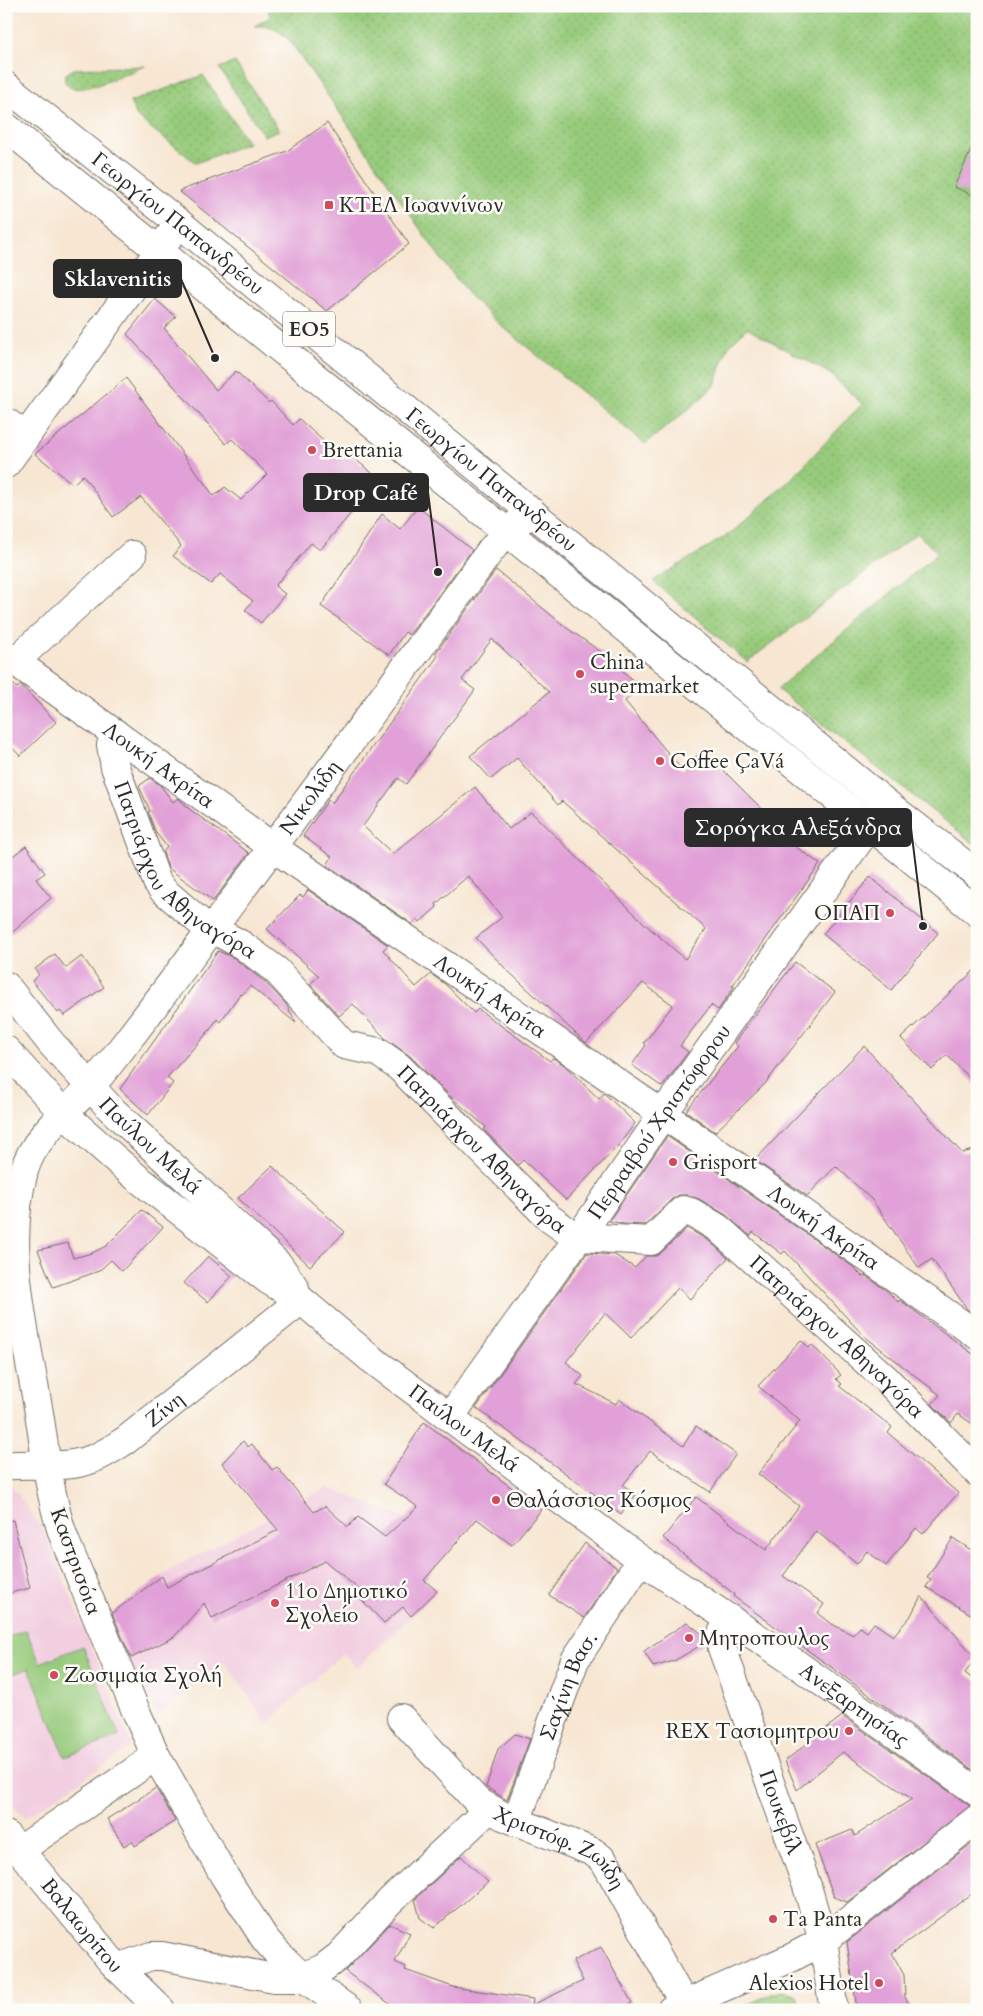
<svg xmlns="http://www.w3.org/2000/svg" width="983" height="2016" font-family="Cardo,serif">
	<defs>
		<pattern id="grass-dots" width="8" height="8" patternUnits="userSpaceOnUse" patternTransform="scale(1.25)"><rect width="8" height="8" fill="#97cb7b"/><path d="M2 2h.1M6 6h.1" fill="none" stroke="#82ae6a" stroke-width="1.8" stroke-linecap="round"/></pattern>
	</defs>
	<rect width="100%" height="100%" fill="#fdfcf7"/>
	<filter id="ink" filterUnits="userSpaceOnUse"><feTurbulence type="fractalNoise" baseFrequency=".02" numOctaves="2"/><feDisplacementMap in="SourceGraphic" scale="10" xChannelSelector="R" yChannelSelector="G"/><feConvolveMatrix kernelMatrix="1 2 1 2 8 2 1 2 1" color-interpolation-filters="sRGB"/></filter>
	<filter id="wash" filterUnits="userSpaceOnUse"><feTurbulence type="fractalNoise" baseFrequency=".0096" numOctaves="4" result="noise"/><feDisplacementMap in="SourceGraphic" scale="20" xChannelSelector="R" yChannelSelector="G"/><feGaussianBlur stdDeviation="1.12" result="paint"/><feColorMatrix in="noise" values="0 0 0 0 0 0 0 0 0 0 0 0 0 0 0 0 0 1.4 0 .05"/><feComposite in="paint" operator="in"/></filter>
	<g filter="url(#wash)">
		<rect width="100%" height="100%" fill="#f7e6d2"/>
		<!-- built -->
		<g fill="#f2cfe0">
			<polygon points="11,1485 44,1531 132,1746 26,1817 6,1801 6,1486"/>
			<polygon points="327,1487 421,1525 448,1537 456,1544 424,1580 437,1591 357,1668 343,1653 267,1724 225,1662 157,1716 127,1659 108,1616 177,1566"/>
		</g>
		<!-- grass -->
		<g fill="url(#grass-dots)" stroke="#617b53">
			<path d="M267,6h710v840l-200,-157 161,-136 -21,-20 -170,129 -94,-81 76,-47 59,-52 74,-78 -33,-31 -82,-45 -19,19 -13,38 -20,19 -50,40 -147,-121 -30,-29 -29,-38 -149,-215c-10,-11 -21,-16 -36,-15l16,-9z"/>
			<polygon points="235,62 279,130 264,136 219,68"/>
			<path d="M145,66c-14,5 -85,42 -80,9l8,-6z"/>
			<polygon points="203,75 248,143 196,163 137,117 130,102"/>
		</g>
		<!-- green -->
		<g fill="#97cb7b" stroke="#617b53">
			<polygon points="26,1630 40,1663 83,1646 119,1736 65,1757 29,1668 6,1677 6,1638"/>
			<polygon points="781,1991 796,1994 798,1998 801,2010 736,2010 768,1995"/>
		</g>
		<g id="blocks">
			<!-- building -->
			<g fill="#e1a0d7" fill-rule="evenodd">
				<polygon points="327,123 409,244 327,311 179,191 287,151"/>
				<polygon points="977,137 977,197 954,187"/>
				<polygon points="155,299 176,317 164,328 216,390 236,371 269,403 271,401 293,425 299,419 340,456 344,450 372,473 356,493 363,499 320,550 311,543 275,586 285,594 261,623 245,610 253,601 220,574 211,584 173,556 181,546 141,497 113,517 83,475 73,484 35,454 126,378 214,496 225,487 241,500 267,474 232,439 226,444 127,334"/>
				<polygon points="418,507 472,550 409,635 405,632 389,655 321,606 382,514 400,529"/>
				<path d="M496,570l71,58 37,26 37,33 -16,14 57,69 21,-20 80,80 -4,5 41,29 -88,122 2,1 -16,23 -7,-5 -31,41 8,6 -26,35 -30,-22 14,-20 -2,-2 29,-38 -30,-22 -57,60 -79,-73 -31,-32 26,-21 -34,-41 -32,28 1,3 -17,15 -2,-3 -6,5 -85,-59 5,-8 -29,-21 25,-36 4,3 106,-147 -3,-2zM492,639l57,53 -79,64 21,23 26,-21 41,47 4,-4 144,128 -21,30 -40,-35 -114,-112 -22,17 -34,-42 -82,67 -30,-28 35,-48 8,6 69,-94 -13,-10z"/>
				<polygon points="6,677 17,688 21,685 56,722 20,756 6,741"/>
				<polygon points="150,778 160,785 173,802 178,798 188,808 249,853 213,901 168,868 163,852 167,847 156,833 148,812 150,811 139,786"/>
				<polygon points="26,846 45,873 36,879 51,898 6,938 6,861"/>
				<polygon points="870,877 938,933 891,990 823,934"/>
				<polygon points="308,890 388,945 383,950 416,987 431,974 445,984 474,1013 478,1009 550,1061 553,1058 563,1064 599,1099 604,1093 635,1123 618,1146 566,1200 523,1160 518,1165 484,1130 486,1127 452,1098 410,1056 386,1039 353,1004 339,1016 310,984 319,976 267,929 300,895 303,897"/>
				<polygon points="218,951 234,958 265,982 286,1004 296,1023 250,986 242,995 240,994 220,1022 217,1019 209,1031 170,1074 167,1078 173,1083 148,1115 120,1089"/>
				<polygon points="55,954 66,968 82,956 104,987 64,1016 60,1011 58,1013 32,981 39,975 35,969"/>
				<polygon points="795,962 835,992 765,1084 715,1132 686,1111 738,1046 734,1043"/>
				<polygon points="977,968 977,1086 947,1055 932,1070 901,1038"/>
				<polygon points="864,1046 962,1153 977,1149 977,1316 967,1309 932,1259 919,1268 872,1200 836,1166 807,1196 755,1160"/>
				<polygon points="667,1136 852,1266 863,1277 865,1275 887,1291 898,1302 900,1300 977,1357 977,1427 958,1414 951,1423 932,1404 940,1395 863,1335 785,1251 782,1254 753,1232 750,1236 726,1215 699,1199 687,1195 679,1195 672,1199 645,1225 624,1224 609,1221"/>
				<polygon points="272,1166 345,1232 310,1266 238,1198"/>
				<polygon points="142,1210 163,1227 122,1271 111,1260 99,1271 53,1287 38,1250 68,1243 73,1258 92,1253 106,1246"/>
				<polygon points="687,1228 709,1241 728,1258 690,1299 678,1288 631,1338 605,1313 566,1362 583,1376 576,1384 616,1404 619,1399 683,1446 696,1426 736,1454 710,1492 650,1451 623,1485 636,1495 621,1514 476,1408 587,1253 615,1255 635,1268 646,1256 656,1256 662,1252"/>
				<polygon points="208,1256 232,1276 208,1302 184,1283"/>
				<polygon points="801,1340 809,1348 812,1345 841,1375 836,1379 842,1384 839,1386 892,1427 888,1433 958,1493 923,1534 916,1528 886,1566 867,1551 857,1564 816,1531 783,1576 824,1604 818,1613 832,1624 853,1635 860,1627 867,1632 874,1623 893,1636 910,1617 921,1596 976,1658 965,1673 977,1682 977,1773 733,1596 734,1594 663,1538 696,1497 766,1550 799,1506 758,1474 800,1421 758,1386"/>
				<polygon points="424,1422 541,1510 512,1545 477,1519 424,1580 437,1591 411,1616 403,1607 384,1623 357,1595 362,1592 325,1561 212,1618 204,1603 174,1637 131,1658 112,1613 162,1576 167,1587 278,1530 222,1463 243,1441 248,1447 252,1444 272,1470 277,1467 314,1512 325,1506 348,1527 358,1517 385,1537 418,1507 384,1484"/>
				<polygon points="13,1520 30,1588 6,1594 6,1521"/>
				<polygon points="953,1538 977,1554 977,1618 926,1587 931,1580 927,1578"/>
				<polygon points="585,1543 617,1568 584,1618 549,1595"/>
				<polygon points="687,1622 706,1637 706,1642 674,1661 653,1667 644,1651"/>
				<polygon points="842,1716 970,1806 847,1902 834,1897 815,1845 852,1830 855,1836 912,1799 843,1752 797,1790 785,1761"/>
				<polygon points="515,1734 530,1739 507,1800 486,1787 498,1749"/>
				<polygon points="156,1788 175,1821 135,1846 132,1841 124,1846 107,1819"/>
				<polygon points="977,1839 977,1890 892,1953 904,1975 905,1997 912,2010 857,2010 847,1942"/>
				<polygon points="461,1856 488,1882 434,1928 420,1918 415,1899"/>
				<polygon points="390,1924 410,1933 395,1962 406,1967 405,1970 453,1987 533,1999 532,2005 583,1981 573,1961 601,1947 632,2003 618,2010 398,2010 345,1971"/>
			</g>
		</g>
	</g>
	<g filter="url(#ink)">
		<use href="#blocks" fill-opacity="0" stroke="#726c65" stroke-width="1"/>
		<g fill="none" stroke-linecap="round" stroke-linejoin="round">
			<defs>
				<g id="minor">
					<polyline points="6,422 26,436"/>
					<polyline points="6,464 179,223"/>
					<path id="s1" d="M6,655l268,193 393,269 310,218"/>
					<polyline points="15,661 132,555"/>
					<path id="s2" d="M115,733l-4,12 4,22 42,115 6,8 37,32 42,23 34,25 68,75 34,7 21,15 150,151 21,15 9,4 72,4 32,-31 8,2 27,16 168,151 91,93"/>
					<path id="s3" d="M6,1466c28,-4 59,4 86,-7 12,-4 23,-12 34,-19l175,-140"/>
					<path id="s4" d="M730,1619l-8,14v15l85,238 16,55 11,69"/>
					<path id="s5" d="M401,1718l76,83 26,15 90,36 8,6 7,9 76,137"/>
					<path id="s6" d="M516,1822l59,-162 66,-100"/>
					<polyline points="20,1850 156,1756"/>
					<polyline points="118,1968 151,1956 162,1956 274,1978 297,1978 322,1969 339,1956 390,1901 489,1809"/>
					<path id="s7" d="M349,2010l-48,-34 -22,-21 -14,-16 -40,-62 -69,-121 -18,-40 -72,-173c-16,-41 -20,-87 -27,-130 -13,-78 -37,-164 -15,-242 9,-33 41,-58 64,-82 14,-15 27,-32 40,-49 124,-162 243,-326 363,-490l15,-18 26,-20"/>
					<polyline points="671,2010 791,1958 823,1941 977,1819"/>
				</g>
				<g id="tertiary">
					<path id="s8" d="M450,1417l129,-180 91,-133 214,-298"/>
				</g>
				<g id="secondary">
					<path id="s9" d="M6,986l45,57 59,65 169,157 16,23"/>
					<path id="s10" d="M6,1050l58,64 72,63 132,103 33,20 69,58 271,202 147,98 189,134"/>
					<path id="s11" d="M6,1835l32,37 74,90 49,48"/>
				</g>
				<g id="primary">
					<path id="s12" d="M6,86l173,137 707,580 91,71"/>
					<polyline points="6,127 977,912"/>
				</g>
			</defs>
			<!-- minor casing -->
			<use href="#minor" stroke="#726c65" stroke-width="30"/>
			<!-- tertiary casing -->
			<use href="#tertiary" stroke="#726c65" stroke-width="30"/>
			<!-- secondary casing -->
			<use href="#secondary" stroke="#726c65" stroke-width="30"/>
			<!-- primary casing -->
			<use href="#primary" stroke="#726c65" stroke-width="30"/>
			<!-- minor -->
			<use href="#minor" stroke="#fff" stroke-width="28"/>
			<!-- tertiary -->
			<use href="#tertiary" stroke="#fff" stroke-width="28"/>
			<!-- secondary -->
			<use href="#secondary" stroke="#fff" stroke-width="28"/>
			<!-- primary -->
			<use href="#primary" stroke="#fff" stroke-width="28"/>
		</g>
	</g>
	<!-- markers -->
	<g fill="#d1495b" stroke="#fdfcf7" stroke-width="2">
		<rect x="324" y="200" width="10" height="10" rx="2.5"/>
		<circle cx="312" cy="450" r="5"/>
		<circle cx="580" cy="674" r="5"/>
		<circle cx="660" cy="761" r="5"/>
		<circle cx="890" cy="913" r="5"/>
		<circle cx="673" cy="1162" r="5"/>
		<circle cx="496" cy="1500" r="5"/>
		<circle cx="275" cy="1603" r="5"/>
		<circle cx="689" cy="1638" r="5"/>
		<circle cx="54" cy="1675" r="5"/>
		<circle cx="849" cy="1731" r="5"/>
		<circle cx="773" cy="1919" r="5"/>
		<circle cx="879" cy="1983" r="5"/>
	</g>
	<g text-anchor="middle" stroke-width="5" stroke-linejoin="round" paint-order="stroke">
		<!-- shield labels -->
		<rect fill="#fdfcf7" stroke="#6a6a68" stroke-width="1" x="283" y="311.5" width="52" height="35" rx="4"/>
		<g font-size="20" font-weight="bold" fill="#2b2b2b">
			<text x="309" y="336">ΕΟ5</text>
		</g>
		<!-- poi labels -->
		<g font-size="21" fill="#2b2b2b" stroke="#fdfcf7" text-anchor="start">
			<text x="339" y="212">ΚΤΕΛ Ιωαννίνων</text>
			<text x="322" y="457">Brettania</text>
			<text x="590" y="669">China<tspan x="590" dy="24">supermarket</tspan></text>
			<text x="670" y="768">Coffee ÇaVá</text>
			<text x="880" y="920" text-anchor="end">ΟΠΑΠ</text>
			<text x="683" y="1169">Grisport</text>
			<text x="506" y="1507">Θαλάσσιος Κόσμος</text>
			<text x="285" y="1598">11ο Δημοτικό<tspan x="285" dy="24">Σχολείο</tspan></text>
			<text x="699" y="1645">Μητροπουλος</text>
			<text x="64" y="1682">Ζωσιμαία Σχολή</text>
			<text x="839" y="1738" text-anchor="end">REX Τασιομητρου</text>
			<text x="783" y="1926">Ta Panta</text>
			<text x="869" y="1990" text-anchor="end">Alexios Hotel</text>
		</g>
		<!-- street labels -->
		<g font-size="21" fill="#2b2b2b" stroke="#fdfcf7">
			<text dy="7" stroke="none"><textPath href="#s12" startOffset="220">Γεωργίου Παπανδρέου</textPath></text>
			<text dy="7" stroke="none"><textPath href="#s12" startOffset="625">Γεωργίου Παπανδρέου</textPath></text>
			<text dy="7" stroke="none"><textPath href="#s1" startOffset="188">Λουκή Ακρίτα</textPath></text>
			<text dy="7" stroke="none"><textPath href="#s7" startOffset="1404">Νικολίδη</textPath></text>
			<text dy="7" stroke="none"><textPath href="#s2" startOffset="165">Πατριάρχου Αθηναγόρα</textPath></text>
			<text dy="7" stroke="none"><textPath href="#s1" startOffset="592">Λουκή Ακρίτα</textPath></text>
			<text dy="7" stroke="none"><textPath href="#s8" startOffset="362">Περραιβού Χριστόφορου</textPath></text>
			<text dy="7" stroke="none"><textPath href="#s9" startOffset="216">Παύλου Μελά</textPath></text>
			<text dy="7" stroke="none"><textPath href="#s2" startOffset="585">Πατριάρχου Αθηναγόρα</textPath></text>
			<text dy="7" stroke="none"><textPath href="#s1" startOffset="998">Λουκή Ακρίτα</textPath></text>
			<text dy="7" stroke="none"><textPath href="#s2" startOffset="1034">Πατριάρχου Αθηναγόρα</textPath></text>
			<text dy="7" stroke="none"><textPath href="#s3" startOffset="175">Ζίνη</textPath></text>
			<text dy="7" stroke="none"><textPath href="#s10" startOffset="596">Παύλου Μελά</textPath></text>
			<text transform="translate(76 1561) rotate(70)" y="7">Καστρισόια</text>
			<text dy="7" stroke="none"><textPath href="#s6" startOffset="146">Σαχίνη Βασ.</textPath></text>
			<text dy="7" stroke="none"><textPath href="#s10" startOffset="1074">Ανεξαρτησίας</textPath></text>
			<text dy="7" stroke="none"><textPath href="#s4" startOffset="205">Πουκεβίλ</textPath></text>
			<text dy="7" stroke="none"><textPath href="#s5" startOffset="209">Χριστόφ. Ζωίδη</textPath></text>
			<text dy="7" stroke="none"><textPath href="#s11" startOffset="118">Βαλαωρίτου</textPath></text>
		</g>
	</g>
	<!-- callouts -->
	<path fill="none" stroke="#2b2b2b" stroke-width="2" d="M215 358L181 279M438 572L428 492M923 926L911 828"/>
	<g fill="#2b2b2b" stroke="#fdfcf7" stroke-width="2">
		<circle cx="215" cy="358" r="5"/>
		<circle cx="438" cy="572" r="5"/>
		<circle cx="923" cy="926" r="5"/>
	</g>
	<g fill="#2b2b2b" stroke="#2b2b2b" stroke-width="2">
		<rect x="54" y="260" width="127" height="37" rx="5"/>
		<rect x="304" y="474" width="124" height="37" rx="5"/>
		<rect x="685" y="809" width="226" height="37" rx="5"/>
	</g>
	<g font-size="22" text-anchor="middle" font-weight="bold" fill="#fff">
		<text x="118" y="286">Sklavenitis</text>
		<text x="366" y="500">Drop Café</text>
		<text x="798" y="835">Σορόγκα Αλεξάνδρα</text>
	</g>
	<!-- margin -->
	<rect width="983" height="2016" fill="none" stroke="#fdfcf7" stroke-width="25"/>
</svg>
